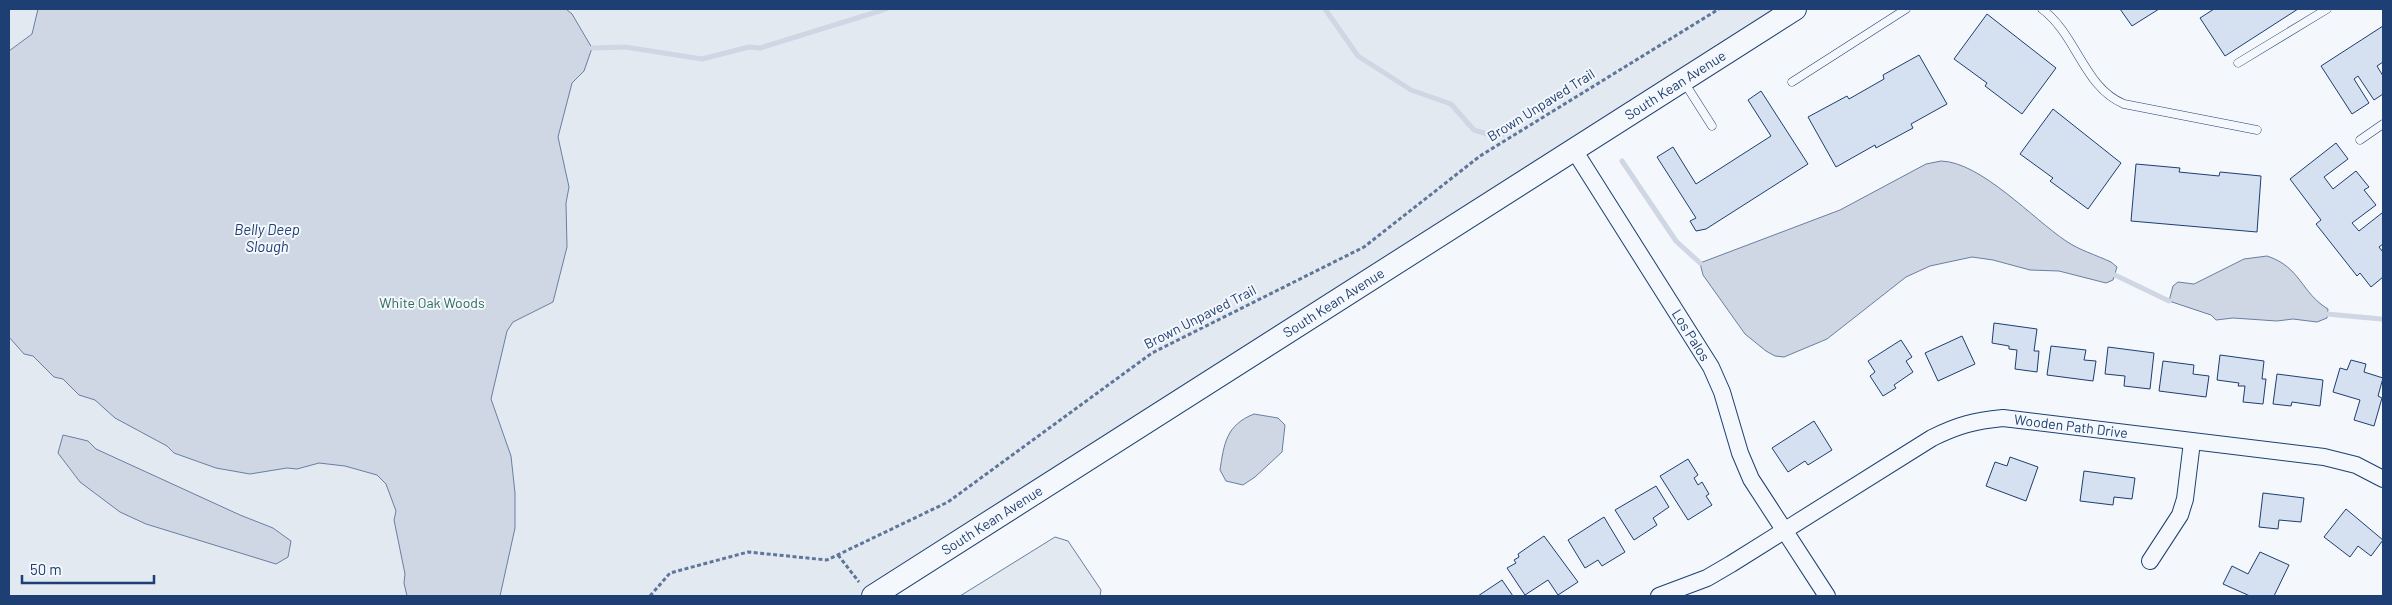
<svg xmlns="http://www.w3.org/2000/svg" width="2392" height="605" font-family="Barlow,sans-serif">
	<rect width="100%" height="100%" fill="#f4f7fb"/>
	<!-- green -->
	<g fill="#e3e9f0" stroke="#687fa3">
		<polygon points="9,9 1795,9 872,596 9,596"/>
		<polygon points="1055,537 1068,541 1101,590 1100,596 960,596"/>
	</g>
	<!-- water -->
	<g fill="#cfd7e4" stroke="#687fa3">
		<polygon points="38,9 566,9 572,14 592,48 584,71 572,83 558,137 569,187 566,203 567,247 553,302 513,322 507,331 491,399 511,456 515,493 515,528 500,596 407,596 404,583 405,574 394,520 396,511 386,484 377,475 345,466 319,463 297,469 287,468 250,474 216,468 174,453 167,446 115,418 95,400 79,395 63,379 54,377 33,356 24,354 9,337 9,51 32,34"/>
		<path d="M1941,161c40,1 92,58 125,80 13,9 30,14 45,21l6,5 -4,13 -7,3 -47,-12 -29,-1 -37,-10 -21,-3 -42,9 -24,11 -79,62 -43,18 -9,-1 -9,-5 -21,-17 -42,-59 -3,-12 140,-53 86,-46z"/>
		<path d="M2267,256c34,11 34,37 61,53l-1,9 -10,4 -24,-3 -16,2 -44,-3 -17,2 -5,-5 -42,-14 4,-15 5,-4 16,2 50,-25z"/>
		<path d="M1254,414l24,4 7,7 -3,27 -27,25 -12,8 -17,-4 -6,-11c4,-26 6,-45 34,-56z"/>
		<polygon points="63,435 88,441 96,449 240,515 273,528 291,541 288,557 276,564 146,524 120,512 80,482 58,453"/>
	</g>
	<g fill="none" stroke-linecap="round" stroke-linejoin="round">
		<!-- stream -->
		<g stroke="#cfd7e4" stroke-width="5">
			<polyline points="1325,9 1358,56 1411,90 1451,104 1474,130 1490,135 1502,135"/>
			<polyline points="592,48 625,47 702,59 749,47 760,48 886,9"/>
			<polyline points="1622,161 1676,241 1700,263"/>
			<polyline points="2115,275 2169,301"/>
			<polyline points="2327,314 2381,319"/>
		</g>
	</g>
	<!-- building -->
	<g fill="#d5e0f0" stroke="#1d3f73">
		<polygon points="2120,9 2159,9 2132,26"/>
		<polygon points="2214,9 2298,9 2225,56 2200,18"/>
		<polygon points="1987,14 2056,68 2022,114 1985,86 1987,83 1954,59"/>
		<polygon points="2383,26 2383,62 2377,66 2383,76 2383,94 2374,100 2358,76 2354,79 2369,103 2352,114 2321,66"/>
		<polygon points="1919,55 1947,104 1911,124 1913,128 1876,148 1875,145 1836,167 1808,117 1847,96 1849,99 1884,79 1883,75"/>
		<polygon points="1761,91 1808,164 1706,229 1696,231 1690,221 1696,218 1657,157 1673,147 1696,184 1771,136 1748,100"/>
		<polygon points="2053,109 2121,163 2088,209 2050,181 2053,178 2020,154"/>
		<polygon points="2336,143 2348,159 2324,177 2333,189 2356,171 2369,187 2364,190 2376,205 2352,223 2359,231 2382,213 2383,214 2383,244 2379,247 2382,251 2383,250 2383,277 2371,287 2360,273 2357,276 2316,224 2321,220 2290,179"/>
		<polygon points="2136,164 2180,168 2179,172 2219,176 2220,172 2261,176 2257,232 2131,221"/>
		<polygon points="1994,323 2037,329 2034,351 2039,351 2037,372 2015,369 2017,350 2009,349 2009,346 1992,343"/>
		<polygon points="1962,336 1975,364 1938,381 1925,353"/>
		<polygon points="1901,340 1912,357 1906,361 1913,372 1894,385 1896,388 1883,396 1870,376 1875,372 1868,361"/>
		<polygon points="2051,346 2086,350 2084,360 2096,361 2093,381 2047,375"/>
		<polygon points="2108,347 2154,353 2150,389 2124,386 2125,376 2105,374"/>
		<polygon points="2220,355 2264,361 2262,379 2266,379 2263,404 2243,402 2245,386 2238,386 2239,383 2217,380"/>
		<polygon points="2351,360 2366,364 2364,372 2383,378 2378,396 2382,398 2374,426 2354,420 2360,400 2333,392 2340,368 2347,370"/>
		<polygon points="2163,361 2194,365 2193,374 2209,376 2206,397 2159,391"/>
		<polygon points="2277,374 2323,380 2320,406 2292,402 2291,406 2273,404"/>
		<polygon points="1814,421 1832,450 1808,465 1805,461 1788,472 1772,448"/>
		<polygon points="2010,457 2038,467 2026,501 1986,486 1995,462 2007,466"/>
		<polygon points="1688,459 1698,475 1694,478 1698,485 1702,482 1709,494 1706,496 1712,505 1688,520 1660,476"/>
		<polygon points="2084,471 2135,478 2132,499 2114,497 2113,505 2080,501"/>
		<polygon points="1656,486 1669,507 1653,518 1657,525 1634,540 1615,510"/>
		<polygon points="2263,493 2304,498 2301,522 2279,520 2278,529 2259,527"/>
		<polygon points="2346,509 2383,540 2371,556 2358,546 2350,557 2324,537"/>
		<polygon points="1604,517 1625,552 1602,566 1598,560 1585,568 1568,540"/>
		<polygon points="1544,536 1578,582 1558,595 1548,580 1525,595 1507,568 1516,563 1514,560 1519,557 1518,554"/>
		<polygon points="2260,552 2289,565 2274,596 2250,596 2223,584 2232,566 2248,574"/>
		<polygon points="1502,580 1513,596 1478,596"/>
	</g>
	<g fill="none" stroke-linecap="round" stroke-linejoin="round">
		<defs>
			<g id="lane">
				<path d="M2042,9c35,26 42,79 82,95l133,26"/>
				<polyline points="2238,63 2327,9"/>
				<polyline points="1684,82 1712,126"/>
				<polyline points="1792,82 1906,9"/>
				<polyline points="2360,140 2383,124"/>
			</g>
			<g id="street">
				<path id="s1" d="M1574,150l137,217 11,25 18,61 11,26 76,117"/>
				<polyline points="2150,561 2180,515 2185,499 2192,442"/>
				<path id="s2" d="M1659,596l48,-18 24,-14 201,-126c26,-13 42,-17 71,-20l321,39 32,8 27,14"/>
			</g>
			<g id="secondary">
				<path id="s3" d="M873,596l922,-587"/>
			</g>
		</defs>
		<!-- lane casing -->
		<use href="#lane" stroke="#1d3f73" stroke-width="9"/>
		<!-- street casing -->
		<use href="#street" stroke="#1d3f73" stroke-width="18"/>
		<!-- secondary casing -->
		<use href="#secondary" stroke="#1d3f73" stroke-width="24"/>
		<!-- path -->
		<g stroke="#5e769c" stroke-width="3" stroke-dasharray="4 2.5" stroke-linecap="butt">
			<polyline points="838,555 859,582"/>
			<polyline points="650,596 670,573 748,552 827,560 948,502 1152,353 1364,247 1480,156 1719,9"/>
		</g>
		<!-- lane -->
		<use href="#lane" stroke="#f4f7fb" stroke-width="8"/>
		<!-- street -->
		<use href="#street" stroke="#f4f7fb" stroke-width="16"/>
		<!-- secondary -->
		<use href="#secondary" stroke="#f4f7fb" stroke-width="22"/>
	</g>
	<g text-anchor="middle" stroke-width="4" stroke-linejoin="round" paint-order="stroke">
		<!-- street labels -->
		<g font-size="14" fill="#1d3f73" stroke="#f4f7fb">
			<text dy="5" stroke="none"><textPath href="#s3" startOffset="951">South Kean Avenue</textPath></text>
			<text transform="translate(1541 105) rotate(-32)" y="5">Brown Unpaved Trail</text>
			<text dy="5" stroke="none"><textPath href="#s3" startOffset="546">South Kean Avenue</textPath></text>
			<text transform="translate(1200 317) rotate(-27)" y="5">Brown Unpaved Trail</text>
			<text dy="5" stroke="none"><textPath href="#s1" startOffset="219">Los Palos</textPath></text>
			<text dy="5" stroke="none"><textPath href="#s2" startOffset="459">Wooden Path Drive</textPath></text>
			<text dy="5" stroke="none"><textPath href="#s3" startOffset="141">South Kean Avenue</textPath></text>
		</g>
		<!-- park labels -->
		<g font-size="14" fill="#2c6c60" stroke="#f4f7fb">
			<text x="432" y="308">White Oak Woods</text>
		</g>
		<!-- water labels -->
		<g font-size="15" font-style="italic" fill="#1d3f73" stroke="#f4f7fb">
			<text x="267" y="235">Belly Deep<tspan x="267" dy="17">Slough</tspan></text>
		</g>
	</g>
	<!-- border -->
	<rect width="2392" height="605" fill="none" stroke="#1d3f73" stroke-width="20"/>
	<!-- scale -->
	<path d="M22 575v8h132v-8" fill="none" stroke="#1d3f73" stroke-width="2.5"/>
	<text x="30" y="575" font-size="15" fill="#1d3f73" stroke="#f4f7fb" stroke-width="4" paint-order="stroke">50 m</text>
</svg>
